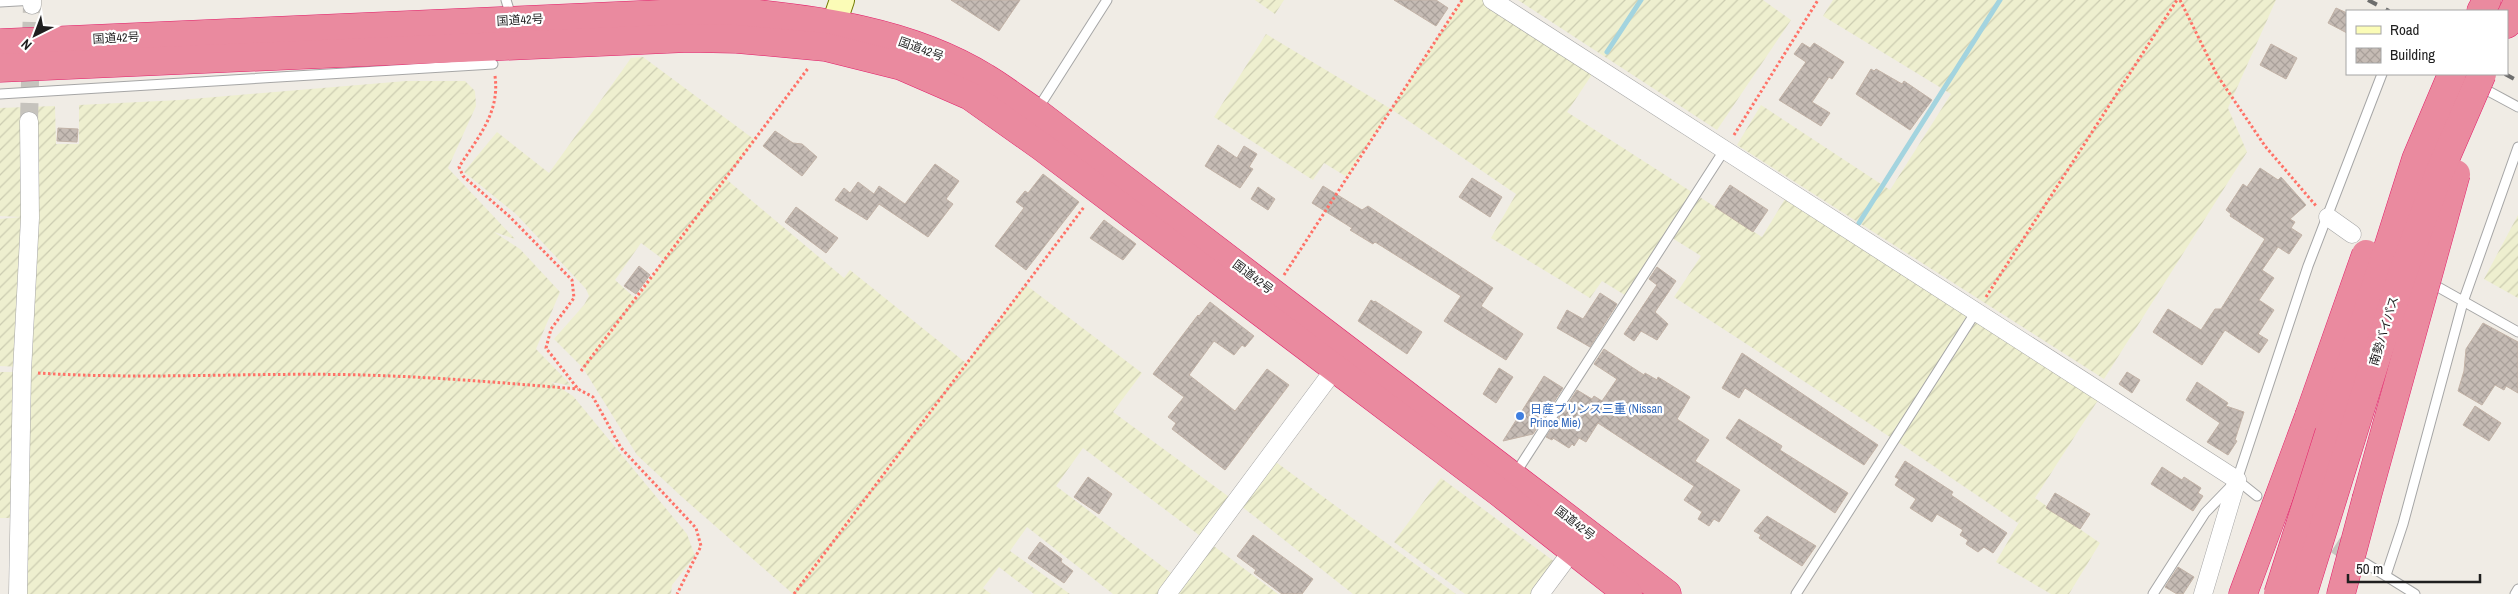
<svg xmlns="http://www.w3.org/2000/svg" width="2518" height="594" font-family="'Archivo Narrow','Noto Sans JP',sans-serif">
	<defs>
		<pattern id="farmland-furrows" width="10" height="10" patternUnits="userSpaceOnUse" patternTransform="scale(1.25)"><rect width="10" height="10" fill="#eeefcf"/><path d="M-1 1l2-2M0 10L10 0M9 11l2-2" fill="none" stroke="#ccccb1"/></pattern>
		<pattern id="building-cross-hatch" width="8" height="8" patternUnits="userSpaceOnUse" patternTransform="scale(1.25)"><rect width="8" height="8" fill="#c5bbb4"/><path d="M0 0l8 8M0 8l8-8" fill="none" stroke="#a9a09a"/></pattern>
	</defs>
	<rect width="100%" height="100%" fill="#f0ece5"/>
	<!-- farmland -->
	<g fill="url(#farmland-furrows)" fill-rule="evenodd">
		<polygon points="1255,0 1284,0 1275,14"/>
		<polygon points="1462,0 1491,0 1595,70 1567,112 1762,237 1788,194 1972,315 1890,437 1674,297 1701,256 1669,236 1628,297 1602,281 1590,298 1491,238 1516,194 1391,109 1347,177 1324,163 1313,180 1214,117 1266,34 1391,109"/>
		<polygon points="1518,0 1763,0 1791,20 1717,130"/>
		<polygon points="1833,0 2276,0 2228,108 2247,152 2104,379 1737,145 1761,105 1890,190 1951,94 1823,16"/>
		<path d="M643,57l112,83 -29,39 118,99 6,-8 116,93 60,-78 116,88 -29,39 123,90 33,-45 187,137h-103l-117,-92 -29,39 71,53h-165l-86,-67 -17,24 60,43h-36l-35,-27 -16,21 8,6h-198l-111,-97 -45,-42 -54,-87 -29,-29 30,-34 5,-9 -3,-7 -70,-75 -52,-42 33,-40 52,41 82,-115zM641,243l23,17 -28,39 -21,-19zM1083,448l124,93 -28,38 -123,-93z"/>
		<polygon points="406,81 465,81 475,91 476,106 448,168 515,239 494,232 520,249 560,292 536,349 572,386 551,382 573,396 687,534 695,556 672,585 671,594 27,594 30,373 20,518 0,518 0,372 22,372 22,367 0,366 0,219 22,217 0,216 0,108 55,106 56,144 79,144 79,105 180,100"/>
		<polygon points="2518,215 2518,298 2484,279"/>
		<polygon points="1977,320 2100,397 2035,498 2100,543 2069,594 2051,594 1996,562 2025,512 2018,523 1898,442"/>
		<polygon points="1441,478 1555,562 1533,594 1465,594 1394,542"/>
	</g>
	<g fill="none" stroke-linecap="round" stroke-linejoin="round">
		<!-- stream -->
		<g stroke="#a3d4df" stroke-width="5">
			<polyline points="1607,52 1641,0"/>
			<polyline points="1859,223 2000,0"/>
		</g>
	</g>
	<!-- building -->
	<g fill="url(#building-cross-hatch)" stroke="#c2b2a6">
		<polygon points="951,0 1020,0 999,31"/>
		<polygon points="1394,0 1436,0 1448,8 1436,26"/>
		<polygon points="2336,8 2347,13 2347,33 2328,23"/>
		<polygon points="1802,43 1810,48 1814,43 1844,62 1832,79 1829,77 1812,102 1830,113 1821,126 1779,100 1806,62 1794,54"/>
		<polygon points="2271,44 2297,58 2286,79 2260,65"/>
		<polygon points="1871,69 1874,71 1876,69 1902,84 1904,81 1932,100 1910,130 1856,94"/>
		<polygon points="58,128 78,129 77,142 57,141"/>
		<polygon points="775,131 793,143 802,144 817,157 802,176 763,146"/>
		<polygon points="1218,145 1237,158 1244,146 1257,154 1249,167 1253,169 1240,188 1205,166"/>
		<polygon points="935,164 959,181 946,199 953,204 928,237 879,204 867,220 835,200 844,188 850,193 858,182 874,194 879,186 905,204"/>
		<polygon points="2260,168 2278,180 2281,177 2306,205 2290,219 2295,222 2291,228 2302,235 2289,254 2278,247 2262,270 2274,278 2259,300 2274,310 2258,334 2268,340 2259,353 2225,330 2202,365 2153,332 2168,309 2201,330 2215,309 2221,309 2265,239 2230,216 2231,214 2226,210 2243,184 2247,187"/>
		<polygon points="1043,174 1079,202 1026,270 995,246 1024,208 1016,202 1025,191 1028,193"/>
		<polygon points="1472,178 1502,197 1490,217 1459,197"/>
		<polygon points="1730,185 1768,210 1753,232 1715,207"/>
		<polygon points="1323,186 1362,210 1368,206 1493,288 1481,306 1523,334 1506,360 1444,321 1461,296 1375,242 1373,244 1350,230 1352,228 1312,203"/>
		<polygon points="1258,187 1275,199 1268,210 1251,199"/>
		<polygon points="796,207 838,238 826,253 785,222"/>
		<polygon points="1104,220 1136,244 1123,260 1090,238"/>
		<polygon points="639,266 650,275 636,294 624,286"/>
		<polygon points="1657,267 1676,281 1655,312 1668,324 1657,340 1641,331 1634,341 1624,334 1657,285 1649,279"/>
		<polygon points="1600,293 1617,304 1590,347 1557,328 1567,310 1583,319"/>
		<polygon points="1371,300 1374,302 1375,301 1422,332 1407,354 1358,321"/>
		<polygon points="1210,302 1254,336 1245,347 1242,345 1234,355 1214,341 1189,375 1235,411 1267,369 1289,385 1225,470 1172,429 1176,423 1168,417 1184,397 1153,374 1198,315 1199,316"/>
		<polygon points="2483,323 2518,342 2518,393 2506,386 2504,390 2495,385 2482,405 2458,391 2464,371 2466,349"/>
		<polygon points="1604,349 1644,375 1645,373 1657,380 1658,377 1690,397 1677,419 1709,440 1695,461 1740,490 1719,522 1714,519 1709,526 1698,519 1702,512 1684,500 1694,486 1598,423 1586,442 1579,438 1574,446 1572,444 1569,448 1553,438 1552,440 1546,437 1577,390 1592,399 1594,396 1602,401 1617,379 1594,364"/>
		<polygon points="1742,353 1878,445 1864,465 1745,388 1739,398 1722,388"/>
		<polygon points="1499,368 1513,377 1496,403 1483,394"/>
		<polygon points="2127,372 2140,380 2132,393 2119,384"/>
		<polygon points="1544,376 1563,388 1533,434 1503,441"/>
		<polygon points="2197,382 2228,403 2226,406 2244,412 2235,440 2237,441 2228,455 2207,442 2220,423 2186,400"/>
		<polygon points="2475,406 2501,423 2489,441 2463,425"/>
		<polygon points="1739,419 1782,446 1780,450 1848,493 1835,513 1726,438"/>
		<polygon points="1905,461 1953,492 1951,495 2007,533 1993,553 1984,547 1978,552 1966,544 1968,540 1960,535 1963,530 1937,514 1932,522 1910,508 1916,499 1895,485 1899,479 1895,477"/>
		<polygon points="2162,467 2182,480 2184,477 2201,488 2198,493 2203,496 2193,511 2151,484"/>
		<polygon points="1088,477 1112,494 1099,514 1074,497"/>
		<polygon points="2055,493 2090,514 2080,529 2046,508"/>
		<polygon points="1767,516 1816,546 1802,566 1759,538 1761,535 1754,531"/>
		<polygon points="1253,535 1313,579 1302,594 1282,594 1254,573 1256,570 1237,556"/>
		<polygon points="1040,542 1062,559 1061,562 1073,571 1064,583 1028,558"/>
		<polygon points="2178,567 2194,577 2183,594 2177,594 2165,587"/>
	</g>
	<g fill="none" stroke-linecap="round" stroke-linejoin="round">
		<!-- street-tunnel -->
		<g stroke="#c6c3bd" stroke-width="18" stroke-dasharray="18 9" stroke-linecap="butt">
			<polyline points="29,121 32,5"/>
			<polyline points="2313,530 2358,559"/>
		</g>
		<defs>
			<g id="lane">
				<polyline points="506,0 511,16"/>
				<polyline points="0,2 35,0"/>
				<polyline points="2479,86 2518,107"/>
				<polyline points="0,94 493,64"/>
				<polyline points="1037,110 1107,0"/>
				<polyline points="2438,287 2518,332"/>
				<polyline points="1515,474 1725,149"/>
				<polyline points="2237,480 2257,496"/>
				<polyline points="2365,563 2415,594"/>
				<polyline points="2386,575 2403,524 2463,302 2518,147"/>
				<polyline points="1796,594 1977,310"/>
				<polyline points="2153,594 2205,513 2237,480 2308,266 2382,74"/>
				<polyline points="2515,594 2518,589"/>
			</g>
			<g id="street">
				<polyline points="32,0 32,5"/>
				<polyline points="1492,0 2237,480 2203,594"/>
				<polyline points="2328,217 2352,234"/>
				<polyline points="18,594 22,372 30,218 29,121"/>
				<polyline points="1167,594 1334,370"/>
				<polyline points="1540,594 1572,551"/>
			</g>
			<polyline id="secondary" points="828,41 842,0"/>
			<g id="highway">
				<polyline points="2481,11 2487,0"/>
				<polyline points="2507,24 2518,1"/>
				<path d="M0,43l729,-32c87,8 181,20 257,67 17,10 33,23 50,34l631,482"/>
				<polyline points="0,68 689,38 737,39 825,47 901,66 970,96 1042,147 1500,493 1628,594"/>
				<polyline points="2243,594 2309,416"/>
				<polyline points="2341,594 2366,500"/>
			</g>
		</defs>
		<!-- lane casing -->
		<use href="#lane" stroke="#a6a6a6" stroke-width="11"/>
		<!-- street casing -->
		<use href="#street" stroke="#a6a6a6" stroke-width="19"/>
		<!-- secondary casing -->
		<use href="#secondary" stroke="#727b01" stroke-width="26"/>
		<!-- highway casing -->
		<use href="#highway" stroke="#e21e69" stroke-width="29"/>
		<!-- path -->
		<g stroke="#ff7167" stroke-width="3" stroke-dasharray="2.5 2.5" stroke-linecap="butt">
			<polyline points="2180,0 2217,75 2265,146 2317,207"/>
			<path d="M495,76c5,37 -17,61 -36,91l4,9 46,40 63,64 2,18 -23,31 -5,19 32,41 15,8 28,51 75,80 5,18 -24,48"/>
			<polyline points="1734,135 1818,0"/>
			<polyline points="1284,275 1462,0"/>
			<polyline points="1986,297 2177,0"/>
			<polyline points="581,371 809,67"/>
			<path d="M38,373c108,7 217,-1 325,2 72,2 143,8 215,14"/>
			<polyline points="794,594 1084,207"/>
		</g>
		<!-- lane -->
		<use href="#lane" stroke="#fff" stroke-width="9"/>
		<!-- street -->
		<use href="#street" stroke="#fff" stroke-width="18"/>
		<!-- secondary -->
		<use href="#secondary" stroke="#fbfcb7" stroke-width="24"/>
		<!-- highway -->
		<use href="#highway" stroke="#ea8a9f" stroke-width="28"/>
		<!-- rail -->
		<g stroke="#6d6d6d" stroke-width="4" stroke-dasharray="10 10" stroke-linecap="butt">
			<polyline points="2368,0 2389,11"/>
			<polyline points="2505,74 2518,81"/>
		</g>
		<defs>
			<g id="highway-bridge">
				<polyline points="2309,416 2366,254"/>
				<polyline points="2366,500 2456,174"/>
				<polyline points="2278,594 2416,159 2452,74"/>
				<polyline points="2303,594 2403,272 2440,171 2482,74"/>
			</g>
		</defs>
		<!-- highway-bridge casing -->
		<use href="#highway-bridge" stroke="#e21e69" stroke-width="29" stroke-linecap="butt"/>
		<!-- highway-bridge -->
		<use href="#highway-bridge" stroke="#ea8a9f" stroke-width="28"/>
	</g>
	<!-- markers -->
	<circle fill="#3f7fe0" stroke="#fff" stroke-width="2" cx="1520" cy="416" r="5"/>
	<g text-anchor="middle" stroke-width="4.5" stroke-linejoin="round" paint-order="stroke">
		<!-- street labels -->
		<g font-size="12" fill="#1f1f1f" stroke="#fff">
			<text transform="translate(520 20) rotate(-3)" y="4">国道42号</text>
			<text transform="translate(116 38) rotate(-3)" y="4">国道42号</text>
			<text transform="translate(921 49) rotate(20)" y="4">国道42号</text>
			<text transform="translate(1253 277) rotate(37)" y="4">国道42号</text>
			<text transform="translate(2384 331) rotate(-73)" y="4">南勢バイパス</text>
			<text transform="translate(1575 523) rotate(38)" y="4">国道42号</text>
		</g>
		<!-- shop labels -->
		<g font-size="12" fill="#366cbe" stroke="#fff" text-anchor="start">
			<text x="1530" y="413">日産プリンス三重 (Nissan<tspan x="1530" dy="14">Prince Mie)</tspan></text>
		</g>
	</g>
	<!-- legend -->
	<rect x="2346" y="10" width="162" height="65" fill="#ffffff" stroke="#a5a5a5"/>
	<rect x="2356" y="26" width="25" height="8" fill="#fbfcb7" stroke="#a5a5a5"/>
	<text x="2390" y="35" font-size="15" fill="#1f1f1f">Road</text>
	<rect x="2356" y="48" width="25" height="15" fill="url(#building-cross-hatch)" stroke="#a5a5a5"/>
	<text x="2390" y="60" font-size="15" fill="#1f1f1f">Building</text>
	<!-- north arrow -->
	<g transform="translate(35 35) rotate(222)" stroke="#ffffff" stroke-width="4" paint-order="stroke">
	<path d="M0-4L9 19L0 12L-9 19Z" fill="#1f1f1f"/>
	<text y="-8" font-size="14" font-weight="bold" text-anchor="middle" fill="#1f1f1f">N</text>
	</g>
	<!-- scale -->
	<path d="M2348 574v8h132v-8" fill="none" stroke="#1f1f1f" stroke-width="2.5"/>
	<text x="2356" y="574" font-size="15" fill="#1f1f1f" stroke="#ffffff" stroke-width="4" paint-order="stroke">50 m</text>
</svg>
